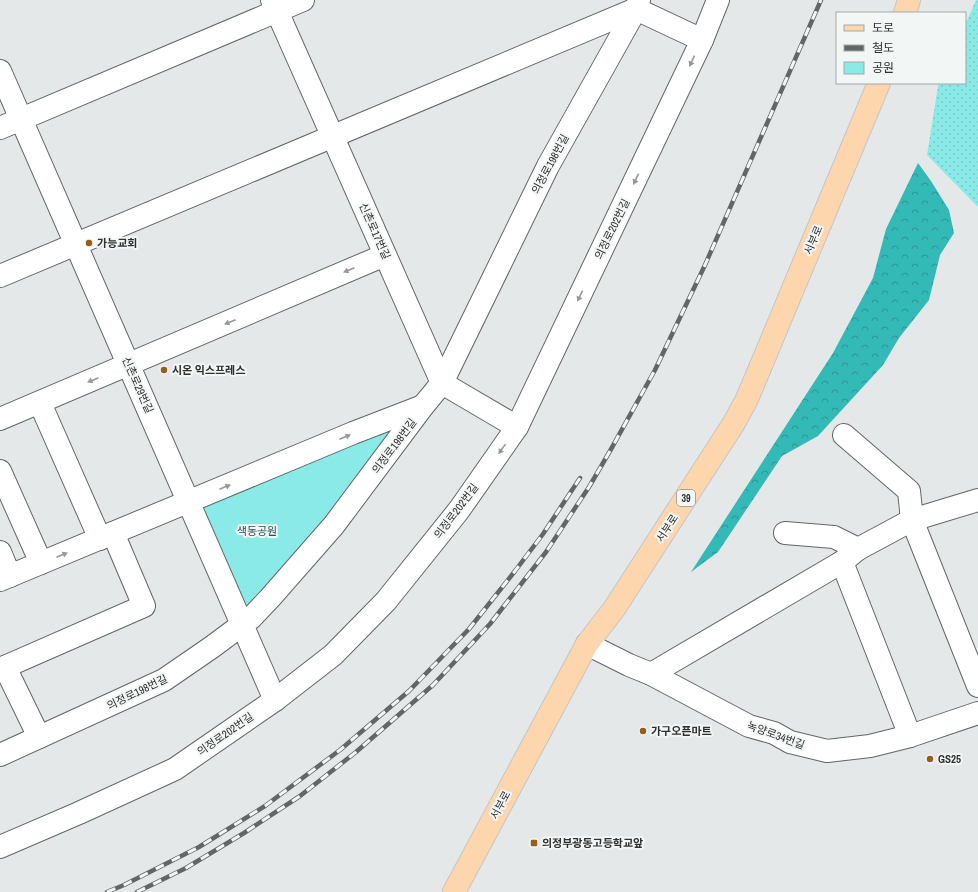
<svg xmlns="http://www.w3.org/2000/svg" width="978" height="892" font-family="'Archivo Narrow','Noto Sans KR',sans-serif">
	<defs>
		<pattern id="grass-dots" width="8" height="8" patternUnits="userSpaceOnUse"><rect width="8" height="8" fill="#8aeae7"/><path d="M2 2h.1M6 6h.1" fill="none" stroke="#77c9c6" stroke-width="1.8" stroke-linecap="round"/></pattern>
		<pattern id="forest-crowns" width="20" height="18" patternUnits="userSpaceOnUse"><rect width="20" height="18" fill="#33b9b6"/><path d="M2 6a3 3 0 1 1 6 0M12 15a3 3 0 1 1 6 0" fill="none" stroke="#2c9794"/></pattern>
	</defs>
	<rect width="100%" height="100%" fill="#e5e8e8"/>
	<!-- grass -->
	<polygon fill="url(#grass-dots)" points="976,0 978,0 978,207 927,155 938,86 939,83 965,83 965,25"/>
	<!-- forest -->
	<polygon fill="url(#forest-crowns)" points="918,163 931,181 949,210 954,233 940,255 929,300 899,338 883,365 818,436 782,456 718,552 691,572 833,353 873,278 886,229"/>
	<!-- park -->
	<polygon fill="#8aeae7" points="405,418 353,490 240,616 195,505"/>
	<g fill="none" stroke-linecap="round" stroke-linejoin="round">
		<defs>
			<g id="minor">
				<polyline points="272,0 442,383 517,427"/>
				<polyline points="0,71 275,700"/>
				<polyline points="0,128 303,0"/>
				<polyline points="0,276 636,9 702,40"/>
				<polyline points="40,403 100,539"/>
				<polyline points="0,419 385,255"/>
				<polyline points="844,435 909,491 912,520 978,686"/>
				<polyline points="0,471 41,563"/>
				<polyline points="785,533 834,537 858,549"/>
				<polyline points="0,552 10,576"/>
				<polyline points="842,562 910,736"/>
				<polyline points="0,580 353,433 423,406"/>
				<polyline points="587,644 629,665 651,674 749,726 774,733 790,742 827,751 870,746 910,736 978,713"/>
				<polyline points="5,667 39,737"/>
				<polyline points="0,669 144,606 113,533"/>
				<polyline points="651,674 842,562 858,549 912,520 978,500"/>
				<polyline points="0,755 164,680 212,647 251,618 270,598 334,525 423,406 442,383 548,166 636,9 639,0"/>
				<polyline points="0,847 79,813 175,769 275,700 333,655 386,601 459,510 517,427 702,40 718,0"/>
			</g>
			<g id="major">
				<polyline points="905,13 909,0"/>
				<polyline points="454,892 587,644 614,609 734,423 747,399 879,83"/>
			</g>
		</defs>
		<!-- minor casing -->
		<use href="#minor" stroke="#636666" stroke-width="24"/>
		<!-- major casing -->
		<use href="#major" stroke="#c5c5c5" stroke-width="24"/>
		<!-- minor -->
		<use href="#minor" stroke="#fff" stroke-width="22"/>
		<!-- major -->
		<use href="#major" stroke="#fdd6ae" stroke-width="22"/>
		<defs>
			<g id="rail">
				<polyline points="107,892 124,885 199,847 265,806 340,750 409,691 469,629 515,571 543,534 580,478"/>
				<polyline points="137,892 186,868 244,833 300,796 356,752 433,685 490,624 546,552 589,487 610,451 655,370 705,265 821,0"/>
			</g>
		</defs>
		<!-- rail casing -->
		<use href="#rail" stroke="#646666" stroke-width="4.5"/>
		<!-- rail -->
		<use href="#rail" stroke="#f2f6f5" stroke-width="3" stroke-dasharray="9" stroke-linecap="butt"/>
	</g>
	<!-- one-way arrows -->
	<defs><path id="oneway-solid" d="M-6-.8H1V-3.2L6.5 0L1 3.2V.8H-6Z"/></defs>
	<g fill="#979898">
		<use href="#oneway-solid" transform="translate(692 61) rotate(115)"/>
		<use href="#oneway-solid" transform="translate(636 179) rotate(115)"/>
		<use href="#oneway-solid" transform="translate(349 270) rotate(157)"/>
		<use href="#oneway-solid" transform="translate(580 296) rotate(116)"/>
		<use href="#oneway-solid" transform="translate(230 322) rotate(157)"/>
		<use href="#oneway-solid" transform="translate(93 380) rotate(157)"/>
		<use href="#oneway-solid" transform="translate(345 437) rotate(-23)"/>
		<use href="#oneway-solid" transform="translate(502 449) rotate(125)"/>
		<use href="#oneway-solid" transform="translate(225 487) rotate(-23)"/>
		<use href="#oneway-solid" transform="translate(62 555) rotate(-23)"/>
	</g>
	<!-- markers -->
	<g fill="#975e1b" stroke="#f2f6f5" stroke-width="1.5">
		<circle cx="89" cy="243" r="4"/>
		<circle cx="164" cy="370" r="4"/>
		<circle cx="643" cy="731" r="4"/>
		<circle cx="930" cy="759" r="4"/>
		<rect x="530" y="839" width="8" height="8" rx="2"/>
	</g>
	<g text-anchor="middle" stroke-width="4" stroke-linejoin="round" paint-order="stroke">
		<!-- shield labels -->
		<rect fill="#f2f6f5" stroke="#6a6b6b" stroke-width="1" x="677" y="490" width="18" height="16" rx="3"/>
		<g font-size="10" font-weight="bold" fill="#2f3030">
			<text x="686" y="502">39</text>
		</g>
		<!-- street labels -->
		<g font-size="11" fill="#2f3030" stroke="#f2f6f5">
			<text transform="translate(550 164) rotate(-62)" y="4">의정로198번길</text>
			<text transform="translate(612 229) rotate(-64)" y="4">의정로202번길</text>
			<text transform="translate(375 231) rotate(66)" y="4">신촌로17번길</text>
			<text transform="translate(813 240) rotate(-67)" y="4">서부로</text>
			<text transform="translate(138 385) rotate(66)" y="4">신촌로29번길</text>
			<text transform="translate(394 446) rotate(-53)" y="4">의정로198번길</text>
			<text transform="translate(456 511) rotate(-53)" y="4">의정로202번길</text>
			<text transform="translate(667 528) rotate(-57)" y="4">서부로</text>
			<text transform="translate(137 692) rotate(-26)" y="4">의정로198번길</text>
			<text transform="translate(225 734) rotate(-35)" y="4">의정로202번길</text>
			<text transform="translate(776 735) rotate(20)" y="4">녹양로34번길</text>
			<text transform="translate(500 805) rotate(-62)" y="4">서부로</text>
		</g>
		<!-- poi labels -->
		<g font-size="11" font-weight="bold" fill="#2f3030" stroke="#f2f6f5" text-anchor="start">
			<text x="97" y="247">가능교회</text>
			<text x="172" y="374">시온 익스프레스</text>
			<text x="651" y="735">가구오픈마트</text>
			<text x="938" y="763">GS25</text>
			<text x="542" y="847">의정부광동고등학교앞</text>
		</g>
		<!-- park labels -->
		<g font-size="11" fill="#1d5352" stroke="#f2f6f5">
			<text x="257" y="535">색동공원</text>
		</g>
	</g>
	<!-- legend -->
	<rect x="836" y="12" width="130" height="72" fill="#f2f6f5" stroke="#a4a7a6"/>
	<rect x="844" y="25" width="20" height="6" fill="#fdd6ae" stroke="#a4a7a6"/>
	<text x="872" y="32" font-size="12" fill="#2f3030">도로</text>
	<rect x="844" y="45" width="20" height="6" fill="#646666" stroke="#a4a7a6"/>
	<text x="872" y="52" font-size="12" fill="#2f3030">철도</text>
	<rect x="844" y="62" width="20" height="12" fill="#8aeae7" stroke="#a4a7a6"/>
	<text x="872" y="72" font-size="12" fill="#2f3030">공원</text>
</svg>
